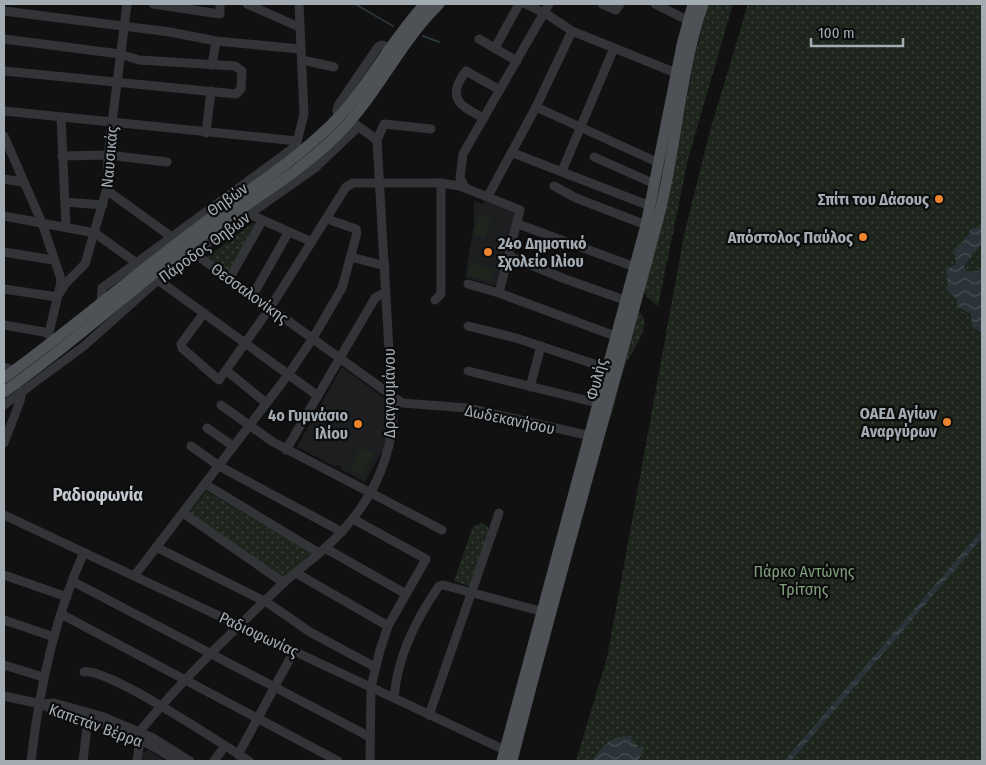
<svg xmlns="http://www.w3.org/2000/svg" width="986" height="765" font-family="'Fira Sans Condensed',sans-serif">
	<defs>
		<pattern id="park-dots" width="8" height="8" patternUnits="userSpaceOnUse" patternTransform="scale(1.25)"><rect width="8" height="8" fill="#1e251d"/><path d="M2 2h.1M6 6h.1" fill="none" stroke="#3c423b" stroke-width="1.8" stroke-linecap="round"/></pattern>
		<pattern id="water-waves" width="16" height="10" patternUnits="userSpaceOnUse" patternTransform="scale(1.25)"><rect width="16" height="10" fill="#2a3438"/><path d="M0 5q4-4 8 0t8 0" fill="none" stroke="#464f52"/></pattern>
	</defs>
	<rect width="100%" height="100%" fill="#111112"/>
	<!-- built -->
	<g fill="#1d1e1f">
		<polygon points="474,201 483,204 484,201 499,206 504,205 517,215 497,285 494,286 465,277 474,225"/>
		<polygon points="342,367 388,401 388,417 384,420 387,433 383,454 381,453 365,482 342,470 339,465 334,466 297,447"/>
		<polygon points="149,750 166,761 142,761 143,752"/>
	</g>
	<!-- park -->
	<g fill="url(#park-dots)">
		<polygon points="708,4 733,4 688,159 658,306 647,297 643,290 674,171 693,63"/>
		<polygon points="748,4 982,4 982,761 576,761 607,658 684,235 710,131"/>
		<polygon points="253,223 256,224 229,272 207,257"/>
		<path d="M638,311c18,11 -7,41 -12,53 -8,18 -9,39 -17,57z"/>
		<polygon points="206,491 311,553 283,578 189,513"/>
		<polygon points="481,523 486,525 489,530 469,586 454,581 473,526"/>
	</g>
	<!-- garden -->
	<g fill="#1e251d">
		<polygon points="480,215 491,219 485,238 473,234"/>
		<polygon points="471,262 494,270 490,282 467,275"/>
		<polygon points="361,447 374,454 362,475 350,468"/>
	</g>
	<!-- water -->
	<g fill="url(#water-waves)">
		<path d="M980,224h2v19l-18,23 2,5c7,0 10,2 16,-3v64l-10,-5 -1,-13 -14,-8v-7l-9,-8 -2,-21 10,-6 -2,-15 9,-7 2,-5h3l3,-8 8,-2z"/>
		<polygon points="982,530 982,538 791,761 784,761"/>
		<path d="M632,736l-1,3 9,9 2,-2 2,2 -6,13h-45c10,-17 19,-26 39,-25z"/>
	</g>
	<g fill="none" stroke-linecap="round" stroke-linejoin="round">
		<!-- stream -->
		<g stroke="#2a3438" stroke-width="2">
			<polyline points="355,4 393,26"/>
			<polyline points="423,36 439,42"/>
		</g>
		<!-- minor -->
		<g stroke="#323437" stroke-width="9">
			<polyline points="153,4 220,14 220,4"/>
			<polyline points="247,4 299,27"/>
			<polyline points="526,4 548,15 572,31 676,73"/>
			<polyline points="602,4 616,10 620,4"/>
			<polyline points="655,4 687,20"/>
			<polyline points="4,11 170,32 216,41 300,49"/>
			<polyline points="4,39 120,54 139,60 235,66 242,71 241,89 236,94 4,71"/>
			<polyline points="479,39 517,61"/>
			<polyline points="495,48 519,4"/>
			<polyline points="302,60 334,67"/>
			<polyline points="212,65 216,41"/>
			<polyline points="536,107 659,163"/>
			<polyline points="4,111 297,141"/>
			<polyline points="61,117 66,227"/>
			<polyline points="338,118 337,110 339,104 378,47 382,45 390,48"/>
			<path d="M484,118c-23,-11 -39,-20 -18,-47l34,19"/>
			<polyline points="355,124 377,140"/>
			<polyline points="206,133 211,91"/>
			<polyline points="4,136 42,223 60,276 61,282 50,329"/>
			<polyline points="513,153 650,206"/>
			<polyline points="62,156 108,155 167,162"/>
			<polyline points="594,157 655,184"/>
			<polyline points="562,171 614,48"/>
			<polyline points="4,179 22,182"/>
			<polyline points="554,186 576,198 646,225"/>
			<polyline points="465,187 460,178 463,154 549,4"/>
			<polyline points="107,188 112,194 402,403 468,408 595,437"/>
			<polyline points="488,196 536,107 572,31"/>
			<polyline points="65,202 103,205"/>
			<polyline points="249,214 312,242"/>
			<polyline points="4,216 95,233 135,262"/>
			<polyline points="518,224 635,267"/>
			<polyline points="4,252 53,260"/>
			<polyline points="509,256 565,279 630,302"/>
			<polyline points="351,257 385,266"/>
			<polyline points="229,279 262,221"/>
			<polyline points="158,280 318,396"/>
			<polyline points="468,284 499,293 615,336"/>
			<polyline points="4,289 57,297 66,283 85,264 107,188 108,155 127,4"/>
			<polyline points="253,295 288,233"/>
			<polyline points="435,300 441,294 441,183"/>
			<polyline points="101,304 102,288 296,146 304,114 299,4"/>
			<polyline points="204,313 181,344 182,348 219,380 270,308 346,187 353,183 441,183 460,186 520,210 499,293"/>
			<polyline points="4,325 44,332 53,338"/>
			<polyline points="468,326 516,338 606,368"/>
			<polyline points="4,367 15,371"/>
			<polyline points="227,371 266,403"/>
			<polyline points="468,371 597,403"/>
			<polyline points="530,387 541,346"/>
			<polyline points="4,405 84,346 168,271 315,168 358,127"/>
			<polyline points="221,405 273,442 442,530"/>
			<polyline points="207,428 233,446"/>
			<polyline points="4,443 20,401 22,391"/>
			<polyline points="191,446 219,466 342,532"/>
			<polyline points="286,450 375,298 386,292"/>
			<polyline points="205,484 319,553"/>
			<polyline points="183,513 284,583"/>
			<polyline points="4,515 511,753"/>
			<polyline points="353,519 426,559 388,626 380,650 371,687 370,761"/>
			<polyline points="156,547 268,603 310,632 375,667"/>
			<polyline points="325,548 406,594"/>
			<polyline points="296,573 388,626"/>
			<polyline points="4,575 67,597"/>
			<polyline points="135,575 288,375 313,338 342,288 357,233 356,229 327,219"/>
			<polyline points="72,581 370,737"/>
			<polyline points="61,614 338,761"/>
			<polyline points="4,620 54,637"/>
			<polyline points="4,665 43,677"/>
			<path d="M84,672c25,-4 138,72 165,89"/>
			<polyline points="4,696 41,704 54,703 101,716 153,738 190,761"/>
			<path d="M394,698c3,-40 22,-79 45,-112l4,-1 97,26"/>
			<path d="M41,704c15,9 32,10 48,15 31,10 61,24 88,42"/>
			<polyline points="429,715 499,513"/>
			<path d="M140,731c41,-50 88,-95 135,-140 15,-15 33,-28 49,-42 38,-34 64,-77 69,-128l-16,-281 7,-16 47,5"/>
			<polyline points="238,755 294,651"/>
			<path d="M31,761c8,-72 23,-142 53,-209"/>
			<polyline points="83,761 88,719"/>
			<polyline points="137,761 140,740"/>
			<polyline points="214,761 225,746"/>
		</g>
		<!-- major -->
		<g stroke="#4e5256" stroke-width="11">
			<path d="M4,378c65,-47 126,-100 191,-148 45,-35 94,-64 135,-104 38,-37 59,-84 95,-122"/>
			<path d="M4,392c68,-48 130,-105 196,-155 46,-34 97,-62 137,-102 40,-39 62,-92 102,-131"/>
			<polyline points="502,761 646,225 682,45 693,4"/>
			<path d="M512,761c46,-184 100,-366 148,-550 17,-68 20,-140 43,-207"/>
		</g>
	</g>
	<!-- markers -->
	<g fill="#ec842f" stroke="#0c0c0d" stroke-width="2">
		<circle cx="939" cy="199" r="5"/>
		<circle cx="863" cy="237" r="5"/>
		<circle cx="488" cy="252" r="5"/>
		<circle cx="947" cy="422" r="5"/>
		<circle cx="358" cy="424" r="5"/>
	</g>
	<g text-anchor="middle" stroke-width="4.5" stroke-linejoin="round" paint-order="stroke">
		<!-- street labels -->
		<g font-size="16" fill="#a3abb3" stroke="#0c0c0d">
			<text transform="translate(109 157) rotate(-85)" y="6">Ναυσικάς</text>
			<text transform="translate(227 199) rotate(-35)" y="6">Θηβών</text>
			<text transform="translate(204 247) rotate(-36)" y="6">Πάροδος Θηβών</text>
			<text transform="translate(250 293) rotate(36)" y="6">Θεσσαλονίκης</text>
			<text transform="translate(596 379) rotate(-75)" y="6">Φυλής</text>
			<text transform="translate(389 393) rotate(-90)" y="6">Δραγουμάνου</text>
			<text transform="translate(510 419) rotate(12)" y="6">Δωδεκανήσου</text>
			<text transform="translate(259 634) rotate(25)" y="6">Ραδιοφωνίας</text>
			<text transform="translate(96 725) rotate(20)" y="6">Καπετάν Βέρρα</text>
		</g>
		<!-- poi labels -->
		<g font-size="16" font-weight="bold" fill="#a3abb3" stroke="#0c0c0d" text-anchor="end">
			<text x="929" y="205">Σπίτι του Δάσους</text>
			<text x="853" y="243">Απόστολος Παύλος</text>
			<text x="498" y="249" text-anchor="start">24ο Δημοτικό<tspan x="498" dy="18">Σχολείο Ιλίου</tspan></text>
			<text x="937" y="419">ΟΑΕΔ Αγίων<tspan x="937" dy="18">Αναργύρων</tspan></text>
			<text x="348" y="421">4ο Γυμνάσιο<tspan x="348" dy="18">Ιλίου</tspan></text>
		</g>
		<!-- park labels -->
		<g font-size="16" fill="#7f9e7a" stroke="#0c0c0d">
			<text x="804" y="577">Πάρκο Αντώνης<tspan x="804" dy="18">Τρίτσης</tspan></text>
		</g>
		<!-- neighbourhood labels -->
		<g font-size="18" font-weight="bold" fill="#c3c9cf" stroke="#0c0c0d">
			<text x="98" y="501">Ραδιοφωνία</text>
		</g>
	</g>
	<!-- border -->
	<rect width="986" height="765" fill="none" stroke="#a3abb3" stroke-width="10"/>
	<!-- scale -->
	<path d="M811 38v8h92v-8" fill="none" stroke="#a3abb3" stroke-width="2.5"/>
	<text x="818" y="38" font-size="15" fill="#a3abb3" stroke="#0c0c0d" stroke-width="4" paint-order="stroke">100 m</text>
</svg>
